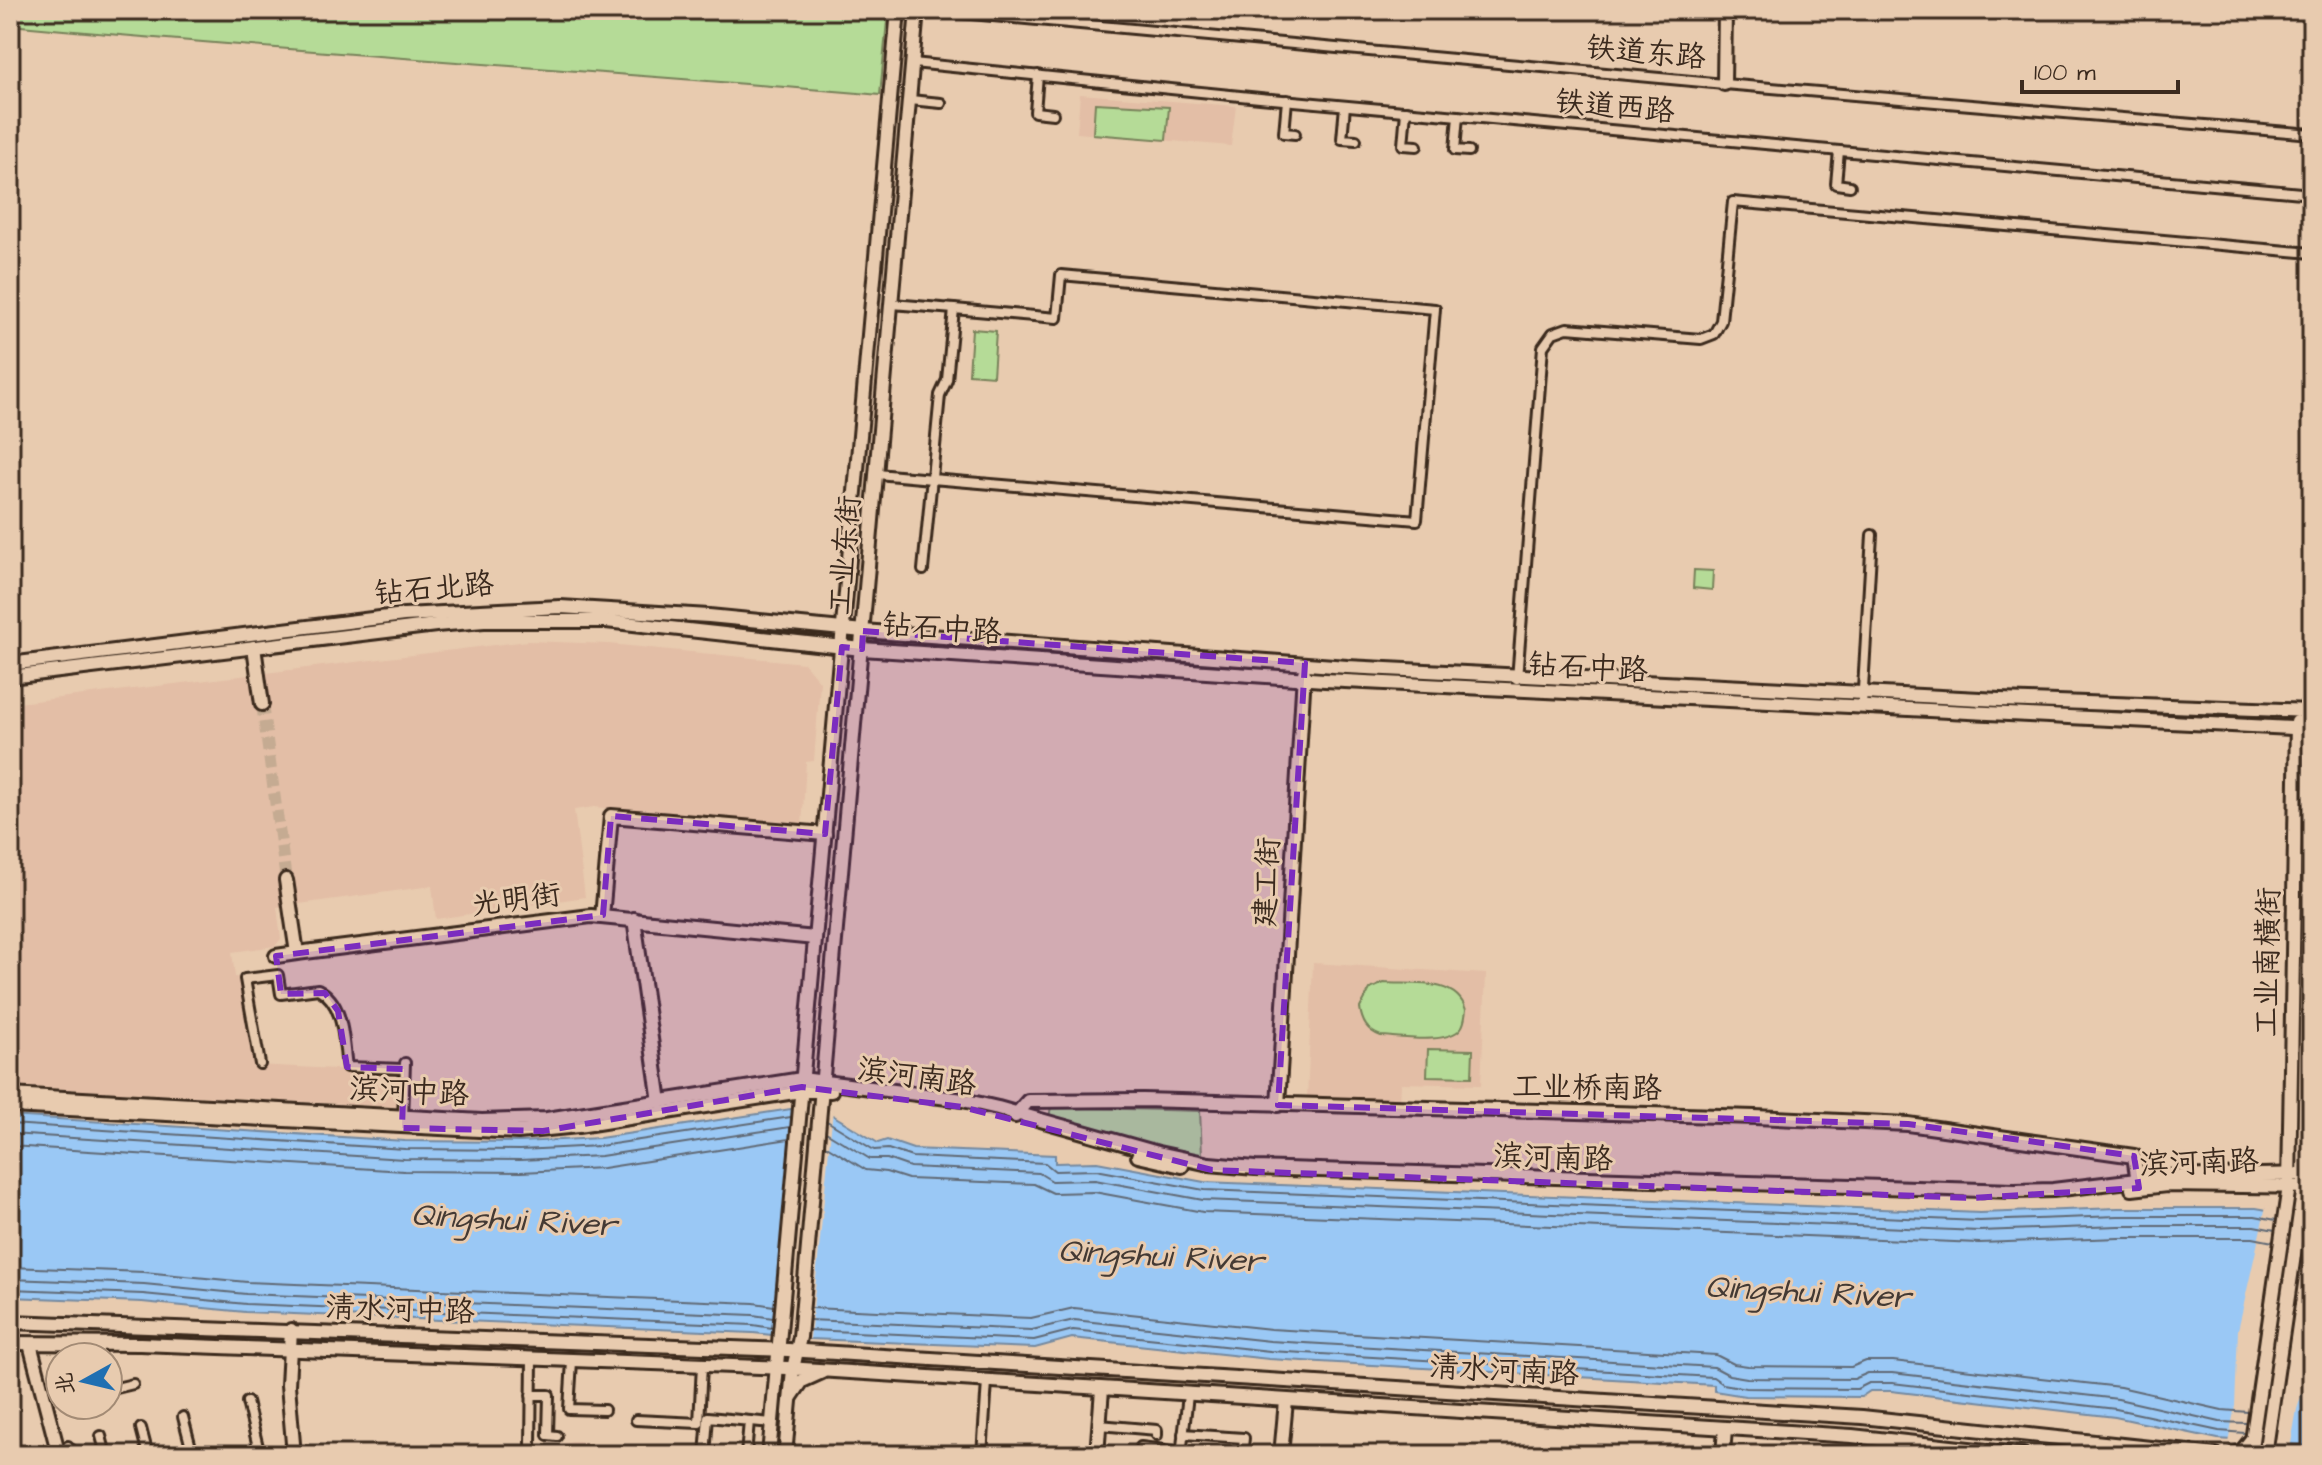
<svg xmlns="http://www.w3.org/2000/svg" width="2322" height="1465" font-family="'Architects Daughter','LXGW WenKai TC',sans-serif">
	<rect width="100%" height="100%" fill="#e8cbaf"/>
	<filter id="ink" filterUnits="userSpaceOnUse"><feTurbulence type="fractalNoise" baseFrequency=".0125" numOctaves="2"/><feDisplacementMap in="SourceGraphic" scale="16" xChannelSelector="R" yChannelSelector="G"/><feConvolveMatrix kernelMatrix="1 2 1 2 8 2 1 2 1" color-interpolation-filters="sRGB"/></filter>
	<g filter="url(#ink)">
		<!-- built -->
		<g fill="#e3bea6">
			<polygon points="1080,94 1236,106 1231,146 1077,133"/>
			<polygon points="528,641 609,644 804,663 820,682 814,761 806,762 802,827 594,807 574,810 585,897 436,919 432,886 277,907 281,939 275,946 232,952 235,977 240,977 256,1065 398,1072 397,1107 10,1086 10,704"/>
			<polygon points="1313,963 1486,974 1481,1085 1401,1083 1400,1104 1307,1099"/>
			<polygon points="578,1441 587,1443 588,1450 619,1451 628,1448 639,1450 641,1455 541,1455 539,1449"/>
		</g>
		<!-- green -->
		<g fill="#b5db97" stroke="#78825a" stroke-width="2">
			<path d="M10,10h878l-8,85c-290,-25 -580,-42 -870,-70z"/>
			<polygon points="1095,103 1169,107 1166,140 1093,134"/>
			<polygon points="972,329 996,331 993,376 969,374"/>
			<polygon points="1694,570 1713,571 1712,590 1693,588"/>
			<path d="M1384,983c27,2 72,-6 82,27 -1,6 -1,13 -5,18 -12,17 -61,9 -80,8 -14,-5 -19,-14 -21,-28l10,-19z"/>
			<polygon points="1428,1049 1473,1050 1472,1077 1427,1076"/>
			<polygon points="1051,1107 1200,1111 1202,1155 1134,1141 1049,1117"/>
		</g>
		<!-- water -->
		<polygon fill="#9ac8f5" stroke="#74899f" stroke-width="2" points="791,1109 829,1113 878,1143 887,1140 913,1149 1055,1155 1055,1163 1097,1162 1204,1182 1980,1213 2118,1208 2256,1208 2312,1218 2312,1446 2218,1439 2115,1417 1891,1391 1870,1391 1861,1397 1745,1396 1714,1391 1714,1385 1269,1359 1072,1338 1035,1348 810,1339 753,1333 245,1312 142,1302 10,1297 10,1116 405,1141 520,1142 600,1138"/>
		<!-- pier -->
		<g fill="#e8cbaf">
			<polygon points="796,1105 833,1110 810,1339 772,1336"/>
			<polygon points="2266,1206 2312,1214 2312,1364 2297,1409 2290,1449 2228,1443 2235,1406 2238,1330"/>
		</g>
		<g fill="none" stroke-linecap="round" stroke-linejoin="round">
			<!-- shore -->
			<g stroke="#616974" stroke-width="2">
				<polyline points="827,1121 874,1150 888,1149 912,1157 1045,1163 1055,1171 1096,1170 1204,1190 1980,1221 2118,1216 2255,1216 2276,1220"/>
				<polyline points="10,1124 405,1149 520,1150 600,1146 791,1117"/>
				<polyline points="826,1132 870,1159 887,1159 910,1167 1039,1173 1052,1181 1095,1180 1203,1200 1979,1231 2118,1226 2254,1226 2275,1230"/>
				<polyline points="10,1134 404,1159 520,1160 601,1156 790,1127"/>
				<polyline points="825,1145 866,1170 886,1172 908,1179 1034,1184 1053,1193 1094,1192 1203,1212 1979,1243 2119,1238 2253,1238 2273,1242"/>
				<polyline points="10,1146 404,1171 521,1172 603,1168 789,1139"/>
				<polyline points="10,1267 144,1272 247,1282 754,1303 774,1306"/>
				<polyline points="10,1279 144,1284 246,1294 753,1315 773,1318"/>
				<polyline points="10,1289 143,1294 246,1304 753,1325 772,1328"/>
				<polyline points="811,1308 1031,1318 1074,1308 1271,1329 1716,1355 1734,1364 1748,1366 1851,1367 1866,1361 1893,1361 2120,1387 2222,1410 2248,1412"/>
				<polyline points="809,1320 1032,1330 1074,1320 1270,1341 1714,1367 1729,1375 1747,1378 1854,1379 1868,1373 1892,1373 2118,1399 2220,1422 2246,1423"/>
				<polyline points="809,1330 1034,1340 1073,1330 1270,1351 1713,1377 1723,1384 1746,1388 1857,1389 1869,1383 1892,1383 2116,1409 2219,1431 2245,1433"/>
			</g>
			<!-- secondary-tunnel -->
			<polyline stroke="#c5ab92" stroke-width="12" stroke-dasharray="12 6" stroke-linecap="butt" points="262,704 286,880"/>
			<defs>
				<g id="street">
					<polyline points="928,10 1724,84 2312,134"/>
					<polyline points="913,63 1260,98 2312,194"/>
					<polyline points="1038,75 1035,112 1053,114"/>
					<polyline points="910,100 941,103"/>
					<polyline points="1287,100 1284,133 1295,134"/>
					<polyline points="1345,106 1342,139 1356,140"/>
					<polyline points="1406,111 1403,145 1417,146"/>
					<polyline points="1458,116 1455,150 1469,151"/>
					<polyline points="1839,151 1836,184 1850,186"/>
					<polyline points="892,304 954,309"/>
					<polyline points="877,474 932,479 1417,520 1435,309 1061,275 1057,318 954,309 947,380 940,395 923,570"/>
					<polyline points="1517,679 1543,347 1553,333 1567,328 1701,339 1714,334 1721,321 1733,202 2312,253"/>
					<polyline points="1862,706 1872,535"/>
					<path d="M260,1064l-15,-85 33,-4 3,19 37,-5c27,14 25,51 29,78l57,2"/>
					<polyline points="403,1119 405,1063"/>
					<polyline points="99,1344 99,1357"/>
					<polyline points="532,1359 531,1445 533,1455"/>
					<polyline points="572,1361 569,1409 604,1410"/>
					<polyline points="108,1390 133,1384"/>
					<polyline points="531,1395 549,1395 548,1435 557,1436"/>
					<polyline points="247,1402 260,1455"/>
					<polyline points="183,1417 193,1455"/>
					<polyline points="636,1420 699,1423 702,1365"/>
					<polyline points="1099,1425 1157,1430 1157,1435"/>
					<polyline points="141,1428 148,1455"/>
					<polyline points="1183,1434 1244,1438 1243,1447"/>
					<polyline points="101,1436 106,1455"/>
					<polyline points="68,1446 71,1455"/>
					<polyline points="705,1455 708,1417 772,1423"/>
					<polyline points="746,1455 749,1421"/>
					<polyline points="982,1455 987,1382"/>
					<polyline points="1137,1455 1141,1447 1181,1452"/>
					<polyline points="1181,1455 1188,1395"/>
				</g>
				<g id="secondary">
					<polyline points="1724,84 1725,10"/>
					<polyline points="254,647 262,704"/>
					<polyline points="10,664 404,615 560,607 709,616 863,631 1347,667 2000,700 2312,711"/>
					<polyline points="10,677 436,625 484,621 606,621 862,649 1325,680 2312,729"/>
					<polyline points="286,880 297,953 591,916 815,938"/>
					<polyline points="602,917 611,816 825,834"/>
					<polyline points="634,919 660,1102"/>
					<polyline points="276,956 297,953"/>
					<polyline points="10,1095 482,1121 547,1119 802,1079 963,1100 998,1108 1158,1153 1209,1164 1255,1168 2015,1191 2053,1190 2162,1177 2312,1174"/>
					<polyline points="1278,1105 1304,673"/>
					<polyline points="10,1106 518,1132 578,1126 801,1091 831,1091"/>
					<polyline points="1015,1116 1028,1101 1143,1100 1755,1117 1908,1124 2134,1156 2139,1188"/>
					<polyline points="1138,1156 1182,1166"/>
					<polyline points="2132,1189 2167,1185 2312,1187"/>
					<polyline points="291,1330 288,1385 294,1455"/>
					<polyline points="30,1344 59,1455"/>
					<polyline points="1097,1455 1102,1389"/>
					<polyline points="1281,1455 1286,1401"/>
					<polyline points="1723,1455 1725,1428"/>
					<polyline points="2232,1455 2242,1451 2251,1440"/>
					<polyline points="2250,1455 2289,1186 2297,722"/>
					<polyline points="2265,1455 2304,1186 2310,722"/>
				</g>
				<g id="primary">
					<polyline points="10,1322 788,1350 1862,1417 2216,1455"/>
					<polyline points="10,1343 140,1344 787,1368 1852,1436 2023,1455"/>
					<polyline points="791,1397 802,1381 822,1372"/>
					<polyline points="769,1455 898,10"/>
					<polyline points="785,1455 793,1369 800,1337 917,10"/>
				</g>
			</defs>
			<!-- street casing -->
			<use href="#street" stroke="#3b2a1e" stroke-width="14"/>
			<!-- secondary casing -->
			<use href="#secondary" stroke="#3b2a1e" stroke-width="18"/>
			<!-- primary casing -->
			<use href="#primary" stroke="#3b2a1e" stroke-width="18"/>
			<!-- street -->
			<use href="#street" stroke="#e8cbaf" stroke-width="8"/>
			<!-- secondary -->
			<use href="#secondary" stroke="#e8cbaf" stroke-width="12"/>
			<!-- primary -->
			<use href="#primary" stroke="#e8cbaf" stroke-width="12"/>
		</g>
	</g>
	<!-- marked area -->
	<path fill="#7b2cbf" fill-opacity="0.2" stroke="#7b2cbf" stroke-width="6" stroke-dasharray="16 10" stroke-linejoin="round" d="M863,631l442,32 -27,442 630,19 226,32 5,32 -166,10 -761,-28 -250,-63 -160,-20 -259,44 -141,-3 2,-59 -57,-2 -9,-56 -13,-18 -44,1 -5,-38 327,-41 8,-99 214,18 17,-187 20,2z"/>
	<g text-anchor="middle" stroke-width="6" stroke-linejoin="round" paint-order="stroke">
		<!-- street labels -->
		<g font-size="30" fill="#3b2a1e" stroke="#e8cbaf">
			<text transform="translate(1646 52) rotate(5)" y="10">铁道东路</text>
			<text transform="translate(1615 106) rotate(5)" y="10">铁道西路</text>
			<text transform="translate(844 555) rotate(-85)" y="10">工业东街</text>
			<text transform="translate(434 588) rotate(-5)" y="10">钻石北路</text>
			<text transform="translate(942 628) rotate(4)" y="10">钻石中路</text>
			<text transform="translate(1588 667) rotate(3)" y="10">钻石中路</text>
			<text transform="translate(1266 882) rotate(-87)" y="10">建工街</text>
			<text transform="translate(516 899) rotate(-7)" y="10">光明街</text>
			<text transform="translate(2267 962) rotate(-89)" y="10">工业南横街</text>
			<text transform="translate(917 1076) rotate(8)" y="10">滨河南路</text>
			<text transform="translate(1587 1087) rotate(1)" y="10">工业桥南路</text>
			<text transform="translate(409 1091) rotate(3)" y="10">滨河中路</text>
			<text transform="translate(1553 1157) rotate(2)" y="10">滨河南路</text>
			<text transform="translate(2199 1162) rotate(-2)" y="10">滨河南路</text>
			<text transform="translate(400 1309) rotate(2)" y="10">清水河中路</text>
			<text transform="translate(1504 1370) rotate(3)" y="10">清水河南路</text>
		</g>
		<!-- water labels -->
		<g font-size="32" font-style="italic" fill="#443a34" stroke="#e8cbaf">
			<text transform="translate(514 1219) rotate(3)" y="11">Qingshui River</text>
			<text transform="translate(1161 1255) rotate(3)" y="11">Qingshui River</text>
			<text transform="translate(1808 1291) rotate(3)" y="11">Qingshui River</text>
		</g>
	</g>
	<!-- margin -->
	<rect width="2322" height="1465" fill="none" stroke="#e8cbaf" stroke-width="40"/>
	<rect x="20" y="20" width="2282" height="1425" fill="none" stroke="#3b2a1e" stroke-width="3" filter="url(#ink)"/>
	<!-- north arrow -->
	<g transform="translate(84 1381) rotate(262)"><circle r="38" fill="#e8cbaf" stroke="#a38b75" stroke-width="2"/>
	<path d="M0-6L14 30L0 20L-14 30Z" fill="#1f6fb2"/>
	<text y="-12" font-size="22" font-weight="bold" text-anchor="middle" fill="#3b2a1e">北</text>
	</g>
	<!-- scale -->
	<path d="M2022 80v12h156v-12" fill="none" stroke="#3b2a1e" stroke-width="4"/>
	<text x="2034" y="80" font-size="24" fill="#3b2a1e" stroke="#e8cbaf" stroke-width="6" paint-order="stroke">100 m</text>
</svg>
